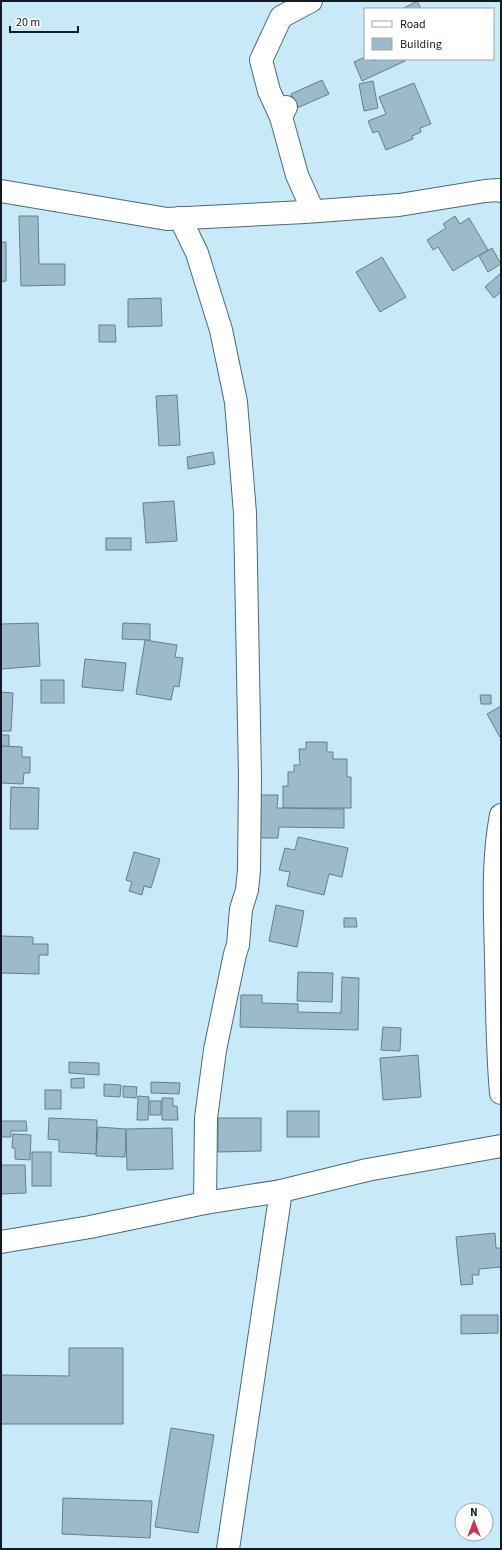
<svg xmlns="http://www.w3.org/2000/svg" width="502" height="1550" font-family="'Source Sans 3',sans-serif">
	<rect width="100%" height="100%" fill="#c7e9f8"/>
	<!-- building -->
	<g fill="#9bbbca" stroke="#61808d">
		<polygon points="417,1 421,9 402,9"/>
		<polygon points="365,57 365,59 372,59 373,61 378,59 405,59 405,61 362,81 354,62"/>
		<polygon points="322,80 329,94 297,108 291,94"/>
		<polygon points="373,81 378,108 364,111 359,84"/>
		<polygon points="414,83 431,124 420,128 421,132 412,136 413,139 386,150 378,131 373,133 368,121 386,114 379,97"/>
		<polygon points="19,216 38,216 39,264 65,264 65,285 21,286"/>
		<polygon points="455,216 460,224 469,218 488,250 453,271 438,247 433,250 427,240 446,228 443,224"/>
		<polygon points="1,242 6,242 6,281 1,282"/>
		<polygon points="492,248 501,264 488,272 479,256"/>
		<polygon points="382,257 406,297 380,312 356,272"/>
		<polygon points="501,273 501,292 494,298 485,287"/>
		<polygon points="161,298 162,326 128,327 128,299"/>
		<polygon points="99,325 115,325 116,342 99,342"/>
		<polygon points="177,395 180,445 159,446 156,396"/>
		<polygon points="213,452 215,464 188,469 187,457"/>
		<polygon points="174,501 177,541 146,543 143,503"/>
		<rect x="106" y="538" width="25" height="12"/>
		<polygon points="38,623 40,666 1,669 1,624"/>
		<polygon points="123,623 150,624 150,640 122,639"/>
		<polygon points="145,640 177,645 175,657 183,658 179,687 174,686 171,700 136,694"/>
		<polygon points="85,659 126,663 123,691 82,687"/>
		<rect x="41" y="680" width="23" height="23"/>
		<polygon points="1,692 13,693 11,731 1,731"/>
		<polygon points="480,695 491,695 491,704 481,704"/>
		<polygon points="501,706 501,739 487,714"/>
		<polygon points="1,735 9,735 9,747 1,746"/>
		<polygon points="306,742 327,742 327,752 333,752 333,759 347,759 347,777 351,777 351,808 283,808 283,786 288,786 288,772 294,772 294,765 300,765 299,749 306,749"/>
		<polygon points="1,746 22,747 22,757 30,757 30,773 24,773 23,784 1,783"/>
		<polygon points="11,787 39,788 38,829 10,829"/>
		<polygon points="260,795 278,795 277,808 344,809 344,828 279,827 278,838 260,838"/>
		<polygon points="298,837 348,848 342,877 329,874 324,895 287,886 290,872 279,870 285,848 295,850"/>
		<polygon points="134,852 160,859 151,888 144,886 142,895 129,891 132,882 126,880"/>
		<polygon points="276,905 304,911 297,947 269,941"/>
		<polygon points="344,918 356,918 357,927 344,927"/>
		<polygon points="1,936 33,937 33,944 48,944 48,955 39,955 39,974 1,973"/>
		<polygon points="298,972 333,973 332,1002 297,1001"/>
		<polygon points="342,977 359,978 358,1030 240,1027 241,995 262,995 262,1003 298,1004 298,1012 341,1013"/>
		<polygon points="383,1027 401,1028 400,1051 381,1050"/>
		<polygon points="418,1055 421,1097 383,1100 380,1058"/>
		<polygon points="69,1062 99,1063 99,1075 69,1073"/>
		<polygon points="84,1078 84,1088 71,1088 71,1079"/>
		<polygon points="151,1082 180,1083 179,1094 151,1093"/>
		<polygon points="104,1084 121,1085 120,1097 104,1096"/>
		<polygon points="123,1086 137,1087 136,1098 123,1097"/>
		<rect x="45" y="1090" width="16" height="19"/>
		<polygon points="138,1096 149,1097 148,1120 137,1120"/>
		<polygon points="162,1098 173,1098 173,1106 177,1106 178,1120 162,1120"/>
		<rect x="150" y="1101" width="11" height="14"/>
		<rect x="287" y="1111" width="32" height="26"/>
		<polygon points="49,1118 97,1120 96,1154 59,1152 59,1140 48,1139"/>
		<polygon points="218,1118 261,1118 261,1151 218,1152"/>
		<polygon points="1,1121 26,1121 27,1131 11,1131 11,1137 1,1137"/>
		<polygon points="98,1127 126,1129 125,1157 96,1156"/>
		<polygon points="172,1128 173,1169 127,1170 126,1129"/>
		<polygon points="13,1134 31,1135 30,1160 15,1159 15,1148 12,1148"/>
		<rect x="32" y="1152" width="19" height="34"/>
		<polygon points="1,1165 25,1165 26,1193 1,1194"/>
		<polygon points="495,1233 496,1248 501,1248 501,1267 479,1269 479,1275 472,1275 473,1284 461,1285 456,1237"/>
		<polygon points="461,1315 498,1315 498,1333 461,1334"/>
		<polygon points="69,1348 123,1348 123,1424 1,1424 1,1375 69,1376"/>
		<polygon points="171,1428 214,1435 198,1533 155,1527"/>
		<polygon points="63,1498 152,1501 150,1538 62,1534"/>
	</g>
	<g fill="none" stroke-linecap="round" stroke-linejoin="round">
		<defs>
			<g id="minor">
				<polyline points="286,107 281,117 297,175 313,211"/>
				<polyline points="281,117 269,91 261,60 281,17 311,1"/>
				<polyline points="1,191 167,219 305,212 399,205 485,191 498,190 501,191"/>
				<polyline points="180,218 197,253 221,330 236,402 245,513 250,777 249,870 247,890 241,909 238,945 235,954 215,1050 206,1118 205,1203"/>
				<path d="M501,815c-9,47 -6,96 -5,143 1,45 1,90 5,135"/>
				<polyline points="1,1242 90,1227 205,1203 281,1191 367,1170 501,1146"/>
				<polyline points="228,1549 281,1191"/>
			</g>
		</defs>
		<!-- minor casing -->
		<use href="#minor" stroke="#4c6a77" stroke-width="24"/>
		<!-- minor -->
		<use href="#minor" stroke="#fff" stroke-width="22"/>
	</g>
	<!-- border -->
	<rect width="502" height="1550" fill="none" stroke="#101c22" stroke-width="4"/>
	<!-- legend -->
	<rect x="364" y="8" width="130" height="52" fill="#ffffff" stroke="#9fa4a7"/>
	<rect x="372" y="21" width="20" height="6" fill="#ffffff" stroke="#9fa4a7"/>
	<text x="400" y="28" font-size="12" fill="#101c22">Road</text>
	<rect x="372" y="38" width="20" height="12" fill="#9bbbca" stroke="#9fa4a7"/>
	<text x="400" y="48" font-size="12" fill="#101c22">Building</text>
	<!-- north arrow -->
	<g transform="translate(474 1522)"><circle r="19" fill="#ffffff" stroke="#9fa4a7"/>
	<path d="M0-3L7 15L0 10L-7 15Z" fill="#c93955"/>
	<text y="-6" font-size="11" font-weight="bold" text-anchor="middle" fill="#101c22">N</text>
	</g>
	<!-- scale -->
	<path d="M10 26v6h68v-6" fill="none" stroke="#101c22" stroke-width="2"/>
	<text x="16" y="26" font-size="12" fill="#101c22" stroke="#ffffff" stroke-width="3" paint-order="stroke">20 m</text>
</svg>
